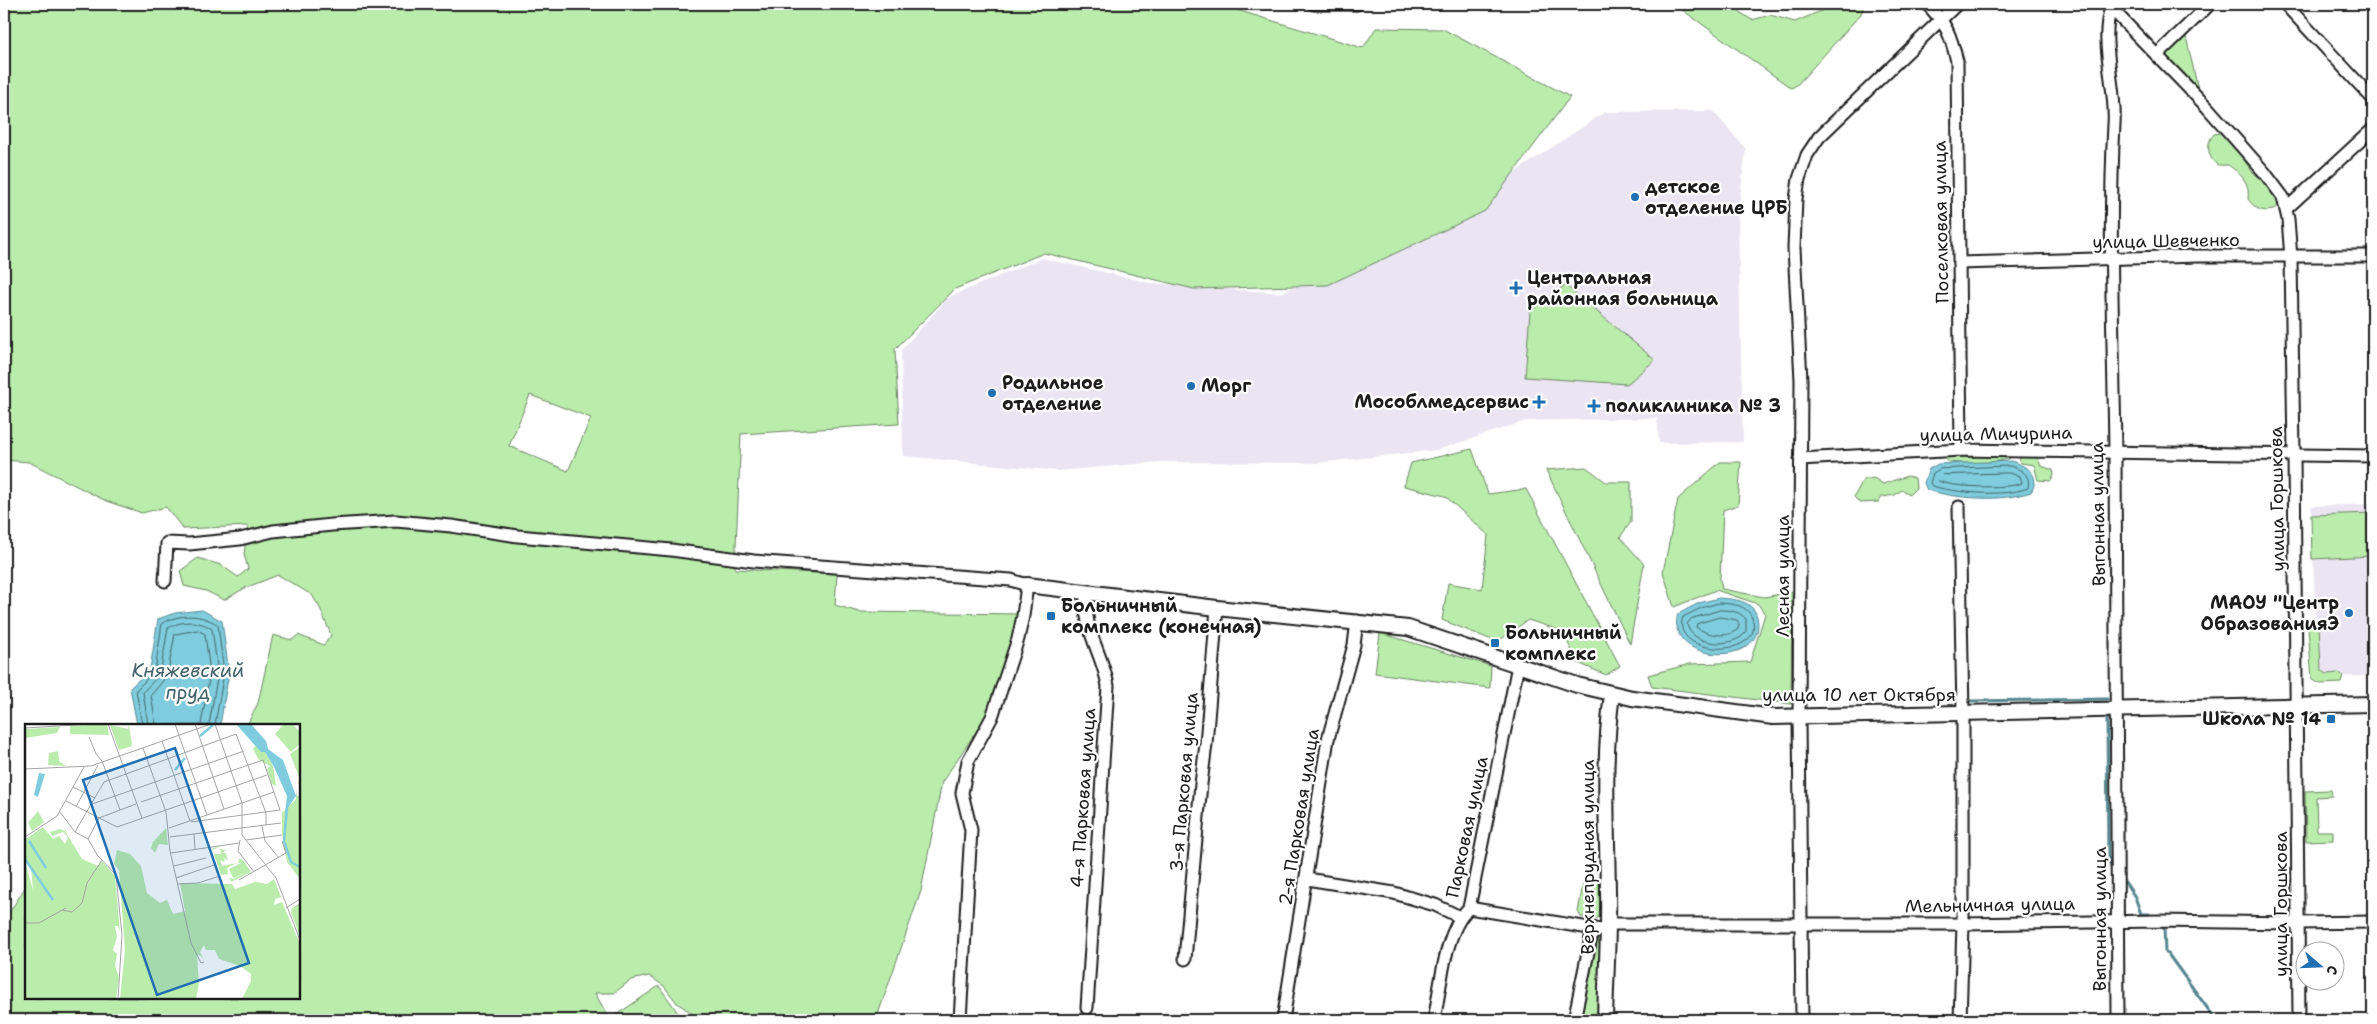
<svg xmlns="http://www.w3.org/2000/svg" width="2377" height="1024" font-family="'Shantell Sans',sans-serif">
	<rect width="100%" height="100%" fill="#fff"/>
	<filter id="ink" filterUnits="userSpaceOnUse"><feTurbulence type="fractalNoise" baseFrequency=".02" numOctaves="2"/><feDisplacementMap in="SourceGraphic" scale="10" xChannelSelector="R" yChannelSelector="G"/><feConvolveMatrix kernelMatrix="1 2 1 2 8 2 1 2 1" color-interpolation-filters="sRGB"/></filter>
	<g filter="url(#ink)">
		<!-- built -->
		<g fill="#ebe5f3">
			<polygon points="1713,111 1746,149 1738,213 1743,442 1659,443 1657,418 1526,421 1437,450 1317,463 1160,462 1058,471 903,456 901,350 949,297 1042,258 1151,283 1282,293 1491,188 1605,112"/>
			<polygon points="2373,504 2373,676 2318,677 2311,506"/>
		</g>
		<!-- green -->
		<g fill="#baecab" stroke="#6b8464" fill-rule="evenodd">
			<path d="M4,4h1213l146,44 13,-20 67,1 127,68 -85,114 -157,74 -134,4 -150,-36 -89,36 -60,60 4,75 -158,10 -6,135 102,5 -2,31 24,7 163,2 -36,103 -44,65 -21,109 -45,129h-166l-14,-4 -19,-13 -13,-17 -15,-10 -18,4 -17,13h-19l15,27h-606v-99l22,-35v112h273v-273h-52l11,-22 15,-68 19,5 6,-5 26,10 7,-10 -11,-27 -8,-13 -34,-20 -33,13 -21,12 -18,-9 -22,-5 -4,-15 18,-13 23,7 17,12 10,-8 -4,-15 4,-28 -65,3 -17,-22 -24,6 -36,-12 -77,-39 -25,-2zM530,395l61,23 -23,53 -59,-25z"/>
			<polygon points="1674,4 1735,4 1741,13 1752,20 1770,15 1795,22 1823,10 1828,4 1861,4 1863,8 1861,14 1797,85 1791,88"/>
			<polygon points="2185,32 2198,89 2165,57 2165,52"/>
			<path d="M2221,133c14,6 21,26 30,37 11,11 21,19 27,34l-4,6c-13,2 -18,0 -26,-11 2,-17 -7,-25 -20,-34 -4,0 -9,1 -12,-1 -9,-8 -10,-22 -2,-30z"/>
			<polygon points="1565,285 1655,360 1627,384 1525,377 1530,311"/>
			<polygon points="1472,449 1488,494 1526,489 1620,666 1606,675 1578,663 1562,631 1528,620 1497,642 1442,620 1448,583 1482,589 1488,535 1445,496 1404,486 1411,463"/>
			<path d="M2003,453l6,1 1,4c-10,5 -57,8 -65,2l1,-4 26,1z"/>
			<polygon points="2029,455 2037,457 2041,466 2053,470 2054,475 2051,481 2038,480 2034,465 2021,463 2019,460 2021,457"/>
			<polygon points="1720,462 1741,462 1738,505 1723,510 1720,579 1722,589 1764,597 1792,592 1791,704 1652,687 1648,675 1690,664 1750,662 1765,614 1758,604 1716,590 1674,607 1663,572 1678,499"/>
			<polygon points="1586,467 1606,482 1631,482 1631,522 1620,537 1644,564 1630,644 1546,470"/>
			<polygon points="1907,476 1915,478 1916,488 1910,494 1902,490 1895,495 1882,497 1879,502 1860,503 1854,497 1863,480 1874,478 1883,484"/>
			<polygon points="2373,513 2373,556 2312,559 2311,515"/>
			<polygon points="2315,622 2319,623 2321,670 2327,674 2339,673 2343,677 2341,683 2321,684 2312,680 2308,628"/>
			<polygon points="1380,633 1491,666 1490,688 1375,673"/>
			<polygon points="2331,790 2332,796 2316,797 2317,831 2333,831 2333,840 2306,841 2305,791"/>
			<polygon points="1590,878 1598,880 1601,883 1600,917 1595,919 1581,917 1578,912 1583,884"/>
			<polygon points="1595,937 1601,937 1600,1020 1579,1020"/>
			<polygon points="659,986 683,1020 620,1020 616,1015"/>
		</g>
		<!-- water -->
		<g fill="#7eccdd" stroke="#578690">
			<path d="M2011,461c15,5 31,13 20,31 -30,10 -73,7 -104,-2l-3,-7 5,-14 9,-5z"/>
			<path d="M1719,598c14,1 34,2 38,19 12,52 -94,47 -79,-3l21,-11z"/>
			<polygon points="202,610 222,621 229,673 220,725 137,725 130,688 150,669 158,619 175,613"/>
		</g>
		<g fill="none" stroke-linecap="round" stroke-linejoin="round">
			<!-- shore -->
			<g stroke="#436269" stroke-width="1">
				<path d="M2010,466c12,4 21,8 18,22 -24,9 -72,5 -96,-2l-2,-3 3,-10 7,-4z"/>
				<path d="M2009,473l11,3 2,7c-13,6 -74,5 -85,-3l5,-5z"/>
				<path d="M1719,603c12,1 28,1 33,15 15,42 -83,39 -69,-1l18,-9z"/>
				<path d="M1720,610c10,0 19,1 26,9v13c-12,17 -55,14 -59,-8l4,-5z"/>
				<path d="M1720,617l17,3 2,4 -1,5c-11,10 -31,6 -42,-2l1,-3z"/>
				<path d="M142,725l-6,-35 19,-19 7,-48c18,-9 39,-10 56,2l6,48 -9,52"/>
				<path d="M148,725l-5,-33 17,-18 8,-46c13,-8 32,-8 44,1l6,44 -9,52"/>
				<polyline points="156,725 151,695 167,676 175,634 198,630 205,634 210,673 201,725"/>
			</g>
			<!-- stream -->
			<g stroke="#578690" stroke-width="3">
				<polyline points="1967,701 2107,699"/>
				<polyline points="2107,716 2108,857 2112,870"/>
				<polyline points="2125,882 2135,897 2141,914 2149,914"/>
				<polyline points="2160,927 2164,927 2165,953 2168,954 2216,1020"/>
			</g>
			<defs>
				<g id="minor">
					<polyline points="1314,4 1357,4"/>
					<path d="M1927,4c20,21 23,29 30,57l4,389"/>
					<polyline points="2107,4 2207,107 2265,173 2283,197 2288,219 2291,258 2294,454 2299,1020"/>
					<polyline points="2285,4 2373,99"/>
					<path d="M2111,8c-12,34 6,80 3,116 -6,111 0,221 1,331 2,189 3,377 3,565"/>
					<polyline points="2157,55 2210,4"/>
					<polyline points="2286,209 2373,129"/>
					<polyline points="1959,263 2199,256 2373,256"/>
					<polyline points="1800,459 1961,450 2373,456"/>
					<polyline points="1959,507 1963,713 1963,924 1960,1020"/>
					<polyline points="165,581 167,543 189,544 240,539 273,531 332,525 396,521 451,526 518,536 671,550 754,561 1011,580 1027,585 1023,616 1018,639 992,717 968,761 962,793 971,830 960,1020"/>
					<polyline points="1307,879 1394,893 1435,905 1460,917"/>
					<polyline points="1469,908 1607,931"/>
					<polyline points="1608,924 1963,924 2158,921 2298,923 2373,922"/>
					<polyline points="1185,959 1201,784 1206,744 1217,608"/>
					<path d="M1087,1008l21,-322c-5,-32 -27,-59 -21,-93"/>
					<polyline points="1283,1020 1328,739 1354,645 1357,621"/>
					<path d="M1434,1020c7,-33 10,-89 35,-112l49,-243"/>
					<polyline points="1574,1020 1593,928"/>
					<polyline points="1802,1020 1799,718 1801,380 1794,248 1796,199 1799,179 1807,155 1819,137 1957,4"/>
				</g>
				<g id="tertiary">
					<polyline points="1027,585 1217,608 1408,628 1577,685 1632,698 1773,717 2373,704"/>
					<path d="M1605,1020c1,-43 4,-86 3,-129 -1,-66 -5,-132 4,-197"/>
				</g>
			</defs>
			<!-- minor casing -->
			<use href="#minor" stroke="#1c1c1c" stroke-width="15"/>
			<!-- tertiary casing -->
			<use href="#tertiary" stroke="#1c1c1c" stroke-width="18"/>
			<!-- minor -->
			<use href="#minor" stroke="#fff" stroke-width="11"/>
			<!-- tertiary -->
			<use href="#tertiary" stroke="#fff" stroke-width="14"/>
		</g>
	</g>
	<!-- markers -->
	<g fill="#1f6fb2" stroke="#fff" stroke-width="2">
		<circle cx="1635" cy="197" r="5"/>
		<path d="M1513.5 280.5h5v5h5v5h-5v5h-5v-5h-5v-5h5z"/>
		<circle cx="1191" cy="386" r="5"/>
		<circle cx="992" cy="393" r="5"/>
		<path d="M1536.5 394.5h5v5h5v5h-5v5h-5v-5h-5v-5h5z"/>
		<path d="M1591.5 398.5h5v5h5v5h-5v5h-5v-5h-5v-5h5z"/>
		<circle cx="2349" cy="613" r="5"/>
		<rect x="1046" y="611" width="10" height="10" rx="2.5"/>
		<rect x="1490" y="638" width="10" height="10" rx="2.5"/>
		<rect x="2326" y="714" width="10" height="10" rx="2.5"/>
	</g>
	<g text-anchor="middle" stroke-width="4.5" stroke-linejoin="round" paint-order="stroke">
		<!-- poi labels -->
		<g font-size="18" font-weight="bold" fill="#1c1c1c" stroke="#fff" text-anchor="start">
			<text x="1645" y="193">детское<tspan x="1645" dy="21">отделение ЦРБ</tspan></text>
			<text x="1527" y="284">Центральная<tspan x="1527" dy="21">районная больница</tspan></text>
			<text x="1002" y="389">Родильное<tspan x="1002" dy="21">отделение</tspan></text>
			<text x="1201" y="392">Морг</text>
			<text x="1529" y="408" text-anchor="end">Мособлмедсервис</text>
			<text x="1605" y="412">поликлиника № 3</text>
			<text x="2339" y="609" text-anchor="end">МАОУ "Центр<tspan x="2339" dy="21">ОбразованияЭ</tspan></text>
			<text x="1061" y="612">Больничный<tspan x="1061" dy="21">комплекс (конечная)</tspan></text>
			<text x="1505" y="639">Больничный<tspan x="1505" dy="21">комплекс</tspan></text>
			<text x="2321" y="725" text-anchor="end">Школа № 14</text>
		</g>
		<!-- street labels -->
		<g font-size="18" fill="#1c1c1c" stroke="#fff">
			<text transform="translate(1941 222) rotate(-91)" y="6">Поселковая улица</text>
			<text transform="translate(2166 241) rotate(-1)" y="6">улица Шевченко</text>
			<text transform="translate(1996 434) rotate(-1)" y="6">улица Мичурина</text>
			<text transform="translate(2277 499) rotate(-91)" y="6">улица Горшкова</text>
			<text transform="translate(2098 514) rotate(-91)" y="6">Выгонная улица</text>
			<text transform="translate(1783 576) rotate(-90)" y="6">Лесная улица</text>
			<text x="1859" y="701">улица 10 лет Октября</text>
			<text transform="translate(1184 782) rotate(-85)" y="6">3-я Парковая улица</text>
			<text transform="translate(1083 798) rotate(-86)" y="6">4-я Парковая улица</text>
			<text transform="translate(1299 817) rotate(-81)" y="6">2-я Парковая улица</text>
			<text transform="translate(1467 827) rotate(-78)" y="6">Парковая улица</text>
			<text transform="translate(1588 857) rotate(-90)" y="6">Верхнепрудная улица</text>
			<text transform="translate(2281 904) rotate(-90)" y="6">улица Горшкова</text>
			<text transform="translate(1990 905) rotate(-1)" y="6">Мельничная улица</text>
			<text transform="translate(2100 919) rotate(-90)" y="6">Выгонная улица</text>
		</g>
		<!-- water labels -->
		<g font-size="19" font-style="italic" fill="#436269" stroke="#fff">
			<text x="188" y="677">Княжевский<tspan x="188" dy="22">пруд</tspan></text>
		</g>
	</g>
	<!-- overview -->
	<g transform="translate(25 724)">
		<rect width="275" height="275" fill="#fff"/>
		<path d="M82,0l2,11 -39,-1v-8zM267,0l8,8v12l-9,8 -16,-18 8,-9zM85,1l18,4 1,-4 3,21 -13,4zM35,3l-3,6 -32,5v-9zM230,22l10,6 8,14 3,20 -5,-3 -4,-14 3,-3 -11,-6 -6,-11zM275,23v37h-2l2,-5 -10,-25zM33,27l1,10 7,5 -18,-1 1,-12zM271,65l1,7 3,-1v84l-13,-17 -5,-27v-22l14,-14zM13,87l6,11 -12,9 -4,-8zM18,103l10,12 6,-3 6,8 3,-7 -5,-5 -11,4 -2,-4 10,-3 5,2 17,28 16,7 4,-5 13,15 5,56 -2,-6h-3l2,11 -4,13 4,4 -2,11 4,13 -3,21h-91v-138l8,29 -2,-23 -6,-8 1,-20zM141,104l2,17 -9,-1 -4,9 -4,-5 2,-6zM194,123l-6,3 1,4h7l-1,-5 6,1 -4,3h4l2,8 -3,-3 -1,4 -4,-2 2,6 15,-3 -10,5 1,6 -7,1 -9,-27zM92,126l13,4 11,12 6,27 13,10 7,-3 6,14 12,-3 -5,-28 52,1 3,5 20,-7 12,2 7,-5 7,18 -6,2 -1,6 8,-3 18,42v55h-58l9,-18v-7l-11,-8 -21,-7 -4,-9h-9l-2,-5 -4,7 4,8 -4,-5 -3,1 2,27 -3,16h-76l5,-49 -6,-80 -5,-6zM218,136l8,12 -20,10 -2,-5 4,2 14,-7 -14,6 -4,-9 12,-6h-3l1,-4zM275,179v34l-9,-24 1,-5z" fill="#baecab"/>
		<path d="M211,0h15l15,17 2,8 15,11 13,36 -11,16 2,-16 -13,-29 -9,-15h-4zM14,49l6,1 -7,23 -4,-2z" fill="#7eccdd"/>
		<path fill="none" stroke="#7eccdd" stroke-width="2.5" d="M175,12l13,-11M150,46l10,-12M262,84l-3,33 7,21 9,5M4,117l17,27M0,135l28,41"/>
		<path fill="none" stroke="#a4a4a4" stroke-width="1" d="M83,0l34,94M150,0l32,91M170,0l29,85M190,0l27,79v32l34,43 24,62M0,4l67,-4M64,13l7,17 6,7 18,49M137,17l28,80M118,24l23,64 4,39 21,92 10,20 3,-1M0,45l66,-3 120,-42M48,63l22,11M41,77l51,26 150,-52M116,78l122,-42 17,50 -89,12M67,80l152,-53M51,83l22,-42M35,88l15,20 13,7 10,17 18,19 6,60 -4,64M237,102l3,15 14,17M144,104l105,-36M50,108l29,-50 132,-48 30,79v12M169,110l1,15M0,113l32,-21 27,-49M145,113l111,-14M63,115l11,-21 37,-14M215,116l-2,11 16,21M221,116l36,-5M146,129l68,-10M149,142l32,-8M151,154l38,-13M214,156l47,-27 -4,-12M153,160l20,-1 22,-7M261,184l14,-9M37,186l10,2 10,-9 5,-20 15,-23M0,199h14l27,-15"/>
		<path fill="#1f6fb2" fill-opacity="0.15" stroke="#1f6fb2" stroke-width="2.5" d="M150,24l74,215 -92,32 -74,-215z"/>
		<rect width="275" height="275" fill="none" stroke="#1c1c1c" stroke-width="2.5"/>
	</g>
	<!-- margin -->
	<rect width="2377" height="1024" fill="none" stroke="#fff" stroke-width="20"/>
	<rect x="10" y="10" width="2357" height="1004" fill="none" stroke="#1c1c1c" stroke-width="2" filter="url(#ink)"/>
	<!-- north arrow -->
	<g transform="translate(2320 966) rotate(109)"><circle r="24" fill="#ffffff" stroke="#a4a4a4"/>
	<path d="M0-4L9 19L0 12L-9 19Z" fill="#1f6fb2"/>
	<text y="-8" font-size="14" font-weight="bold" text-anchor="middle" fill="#1c1c1c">С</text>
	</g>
</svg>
